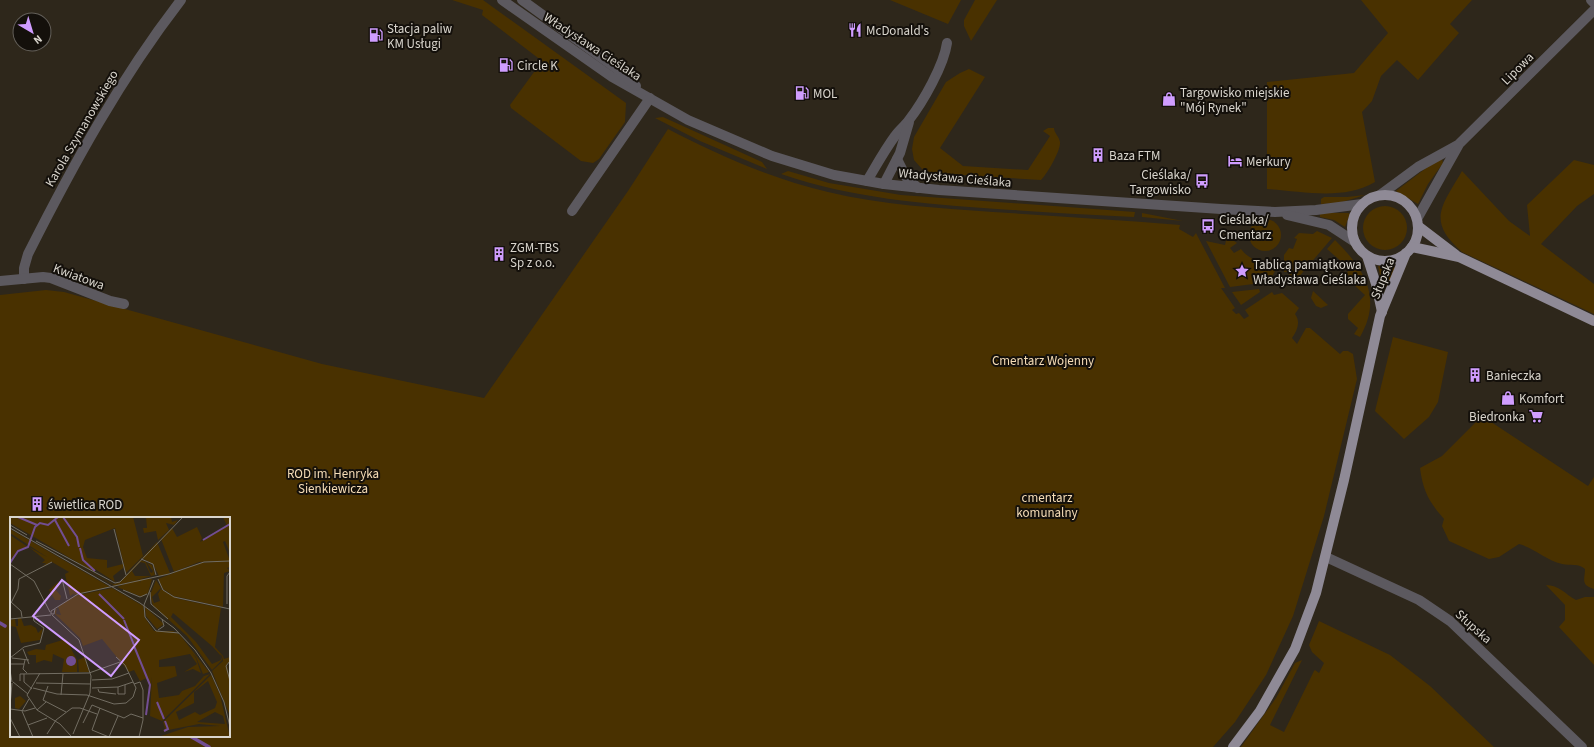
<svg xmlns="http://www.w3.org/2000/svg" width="1594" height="747" font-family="'Source Sans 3',sans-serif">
	<rect width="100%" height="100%" fill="#2e271b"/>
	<!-- green -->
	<g fill="#493100" fill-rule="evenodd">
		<polygon points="452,0 483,0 626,103 625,122 599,159 593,163 581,161 511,108 510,105 542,61 482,15 483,10"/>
		<polygon points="890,0 961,0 948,24"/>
		<polygon points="975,0 997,0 971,41 964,26 964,20"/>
		<path d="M1361,0h111l-22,24 9,9 -41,47 -21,-20 -16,16 -9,25 -10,11 13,70c-32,19 -73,9 -108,7v-107l87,-9 34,-40z"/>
		<path d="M969,69l16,8 -45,71 23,18 65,4 22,-34 -7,-5 5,-3h6c0,5 5,8 6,14 1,8 -13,32 -19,38l-109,-7 -10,-4 -8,-9 -2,-11 2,-12 32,-55 14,-9z"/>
		<polygon points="663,117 762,162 767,169 700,141 655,118"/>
		<path d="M668,129c50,26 104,50 160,63 54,13 110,16 165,20 62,4 125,8 187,13l-1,4 14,8 3,-4 2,4 27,51h-4l14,20 -3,2 4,4 3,-1 5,6 5,-3 -4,-6 27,-18 2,3 8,-2 17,15 -4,6c6,8 2,17 -3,24l5,6 9,-16h4l30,26 3,-3h5l5,3 4,25 -33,137 -31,100 -27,59 -31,47 -22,25h-1213v-452l46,-5 18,2 258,72 162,34 144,-207zM11,518h218v218h-218z"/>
		<polygon points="1438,159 1442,159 1443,163 1428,184 1418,204 1396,191"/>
		<path d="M1574,160l20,5v29l-17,12 -36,38 53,40v30l-132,-62c-36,-31 -20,-46 0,-81l47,50 21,15 -3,-31z"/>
		<path d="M788,171l41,12 72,12 234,17 -1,5c-45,-2 -91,-5 -137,-8 -73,-5 -146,-11 -216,-35z"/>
		<polygon points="1182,188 1185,188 1176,196 1144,194 1146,191 1177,193"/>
		<polygon points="1365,195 1339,203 1321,204 1321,199 1324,197 1347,197"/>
		<circle cx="1385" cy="228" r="22"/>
		<polygon points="1142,213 1183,221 1142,217"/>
		<polygon points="1320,213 1348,213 1350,214 1345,227 1334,220 1320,217"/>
		<circle cx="1265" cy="235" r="16"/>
		<polygon points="1317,231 1332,238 1297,279 1292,280 1288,272 1284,272 1284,255 1289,248 1293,249 1297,239 1294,238 1299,233 1313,234"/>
		<path d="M1227,236l10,7 -7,5 4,5 7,-4c9,12 21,14 35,11l-1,11 -6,11 -39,5 -24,-46 19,4z"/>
		<path d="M1335,240c29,29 48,57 25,97l-6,-3 4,-6 -10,-9v-5l17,-19 -21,-19 6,-7 -23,-20z"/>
		<polygon points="1378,266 1396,267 1388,287 1382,284"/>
		<polygon points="1259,289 1260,292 1241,305 1232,292"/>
		<polygon points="1313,291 1328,305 1321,308 1316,306 1311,298"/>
		<polygon points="1393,337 1448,352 1438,402 1429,417 1404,439 1375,411"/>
		<path d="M1482,416l106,70 6,-9v112c-14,-4 -9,-10 -9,-20 -6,-6 -15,-3 -23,-5 -16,-4 -28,-16 -43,-20l-20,13 -10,2 -40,-18 -7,-15 2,-7c-15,-17 -21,-28 -24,-51l22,-12z"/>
		<path d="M1546,585c13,0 19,9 30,15l9,-3h9v68l-35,-38 6,-7v-15z"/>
		<polygon points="1319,621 1390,655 1430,686 1494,747 1241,747 1276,698 1295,663 1302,660 1270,725 1284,732 1314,671 1315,670 1319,673 1324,663 1312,652 1309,645"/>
	</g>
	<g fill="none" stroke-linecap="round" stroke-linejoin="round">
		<!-- stream -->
		<g stroke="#724e93" stroke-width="3.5">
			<polyline points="0,623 5,626"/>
			<polyline points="190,736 209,747"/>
		</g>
		<!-- minor -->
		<g stroke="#5c595f" stroke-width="10">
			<polyline points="502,0 612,77 688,120 772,156 834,175 884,184 939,190 1221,209 1275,212 1316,210 1362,204"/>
			<polyline points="522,0 617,69 636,86"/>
			<polyline points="1591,0 1594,3"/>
			<polyline points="897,159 906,177 918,188"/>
			<path d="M867,181c9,-15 17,-30 28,-45 4,-6 10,-10 14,-16 14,-18 35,-55 38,-77"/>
			<polyline points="884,184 900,153 909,122"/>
			<polyline points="1380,195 1418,167 1458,145 1594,10"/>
			<polyline points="572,211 650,98"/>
			<polyline points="1287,215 1329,225 1355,242"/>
			<polyline points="1417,219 1458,146"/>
			<path d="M24,279v-11l4,-14c45,-89 92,-175 153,-254"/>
			<polyline points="0,281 43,277 51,278 110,301 124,304"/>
			<polyline points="1326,557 1419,600 1450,621 1582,747"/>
		</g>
		<!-- major -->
		<g stroke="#8f8a96" stroke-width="10">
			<circle cx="1385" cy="228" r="33"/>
			<polyline points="1418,226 1456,255"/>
			<polyline points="1412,247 1459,257 1594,321"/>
			<polyline points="1367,256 1376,284 1382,312"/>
			<polyline points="1233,747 1260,711 1295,649 1316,593 1344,480 1380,316 1406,253"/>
		</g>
	</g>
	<!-- icons -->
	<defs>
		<symbol id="restaurant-bare" viewBox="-9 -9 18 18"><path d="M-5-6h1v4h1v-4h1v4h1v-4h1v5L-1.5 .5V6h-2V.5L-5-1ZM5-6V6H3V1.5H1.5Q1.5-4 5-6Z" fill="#d09dff" stroke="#14100b" stroke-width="2.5" paint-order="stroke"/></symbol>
		<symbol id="fuel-bare" viewBox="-9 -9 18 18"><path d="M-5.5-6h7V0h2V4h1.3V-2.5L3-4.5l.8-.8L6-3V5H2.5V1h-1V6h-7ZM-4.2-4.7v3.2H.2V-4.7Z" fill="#d09dff" stroke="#14100b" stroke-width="2.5" paint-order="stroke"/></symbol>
		<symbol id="shop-bare" viewBox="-9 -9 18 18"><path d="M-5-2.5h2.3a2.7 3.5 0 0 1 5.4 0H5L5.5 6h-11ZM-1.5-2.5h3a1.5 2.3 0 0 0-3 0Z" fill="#d09dff" stroke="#14100b" stroke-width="2.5" paint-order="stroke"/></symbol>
		<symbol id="building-bare" viewBox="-9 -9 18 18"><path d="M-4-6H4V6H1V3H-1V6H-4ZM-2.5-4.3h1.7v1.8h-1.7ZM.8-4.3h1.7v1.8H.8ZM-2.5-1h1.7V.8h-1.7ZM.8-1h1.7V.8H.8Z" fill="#d09dff" stroke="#14100b" stroke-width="2.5" paint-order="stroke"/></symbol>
		<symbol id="hotel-bare" viewBox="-9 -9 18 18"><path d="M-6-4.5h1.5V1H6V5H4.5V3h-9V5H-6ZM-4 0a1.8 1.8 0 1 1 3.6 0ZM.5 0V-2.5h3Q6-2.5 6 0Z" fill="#d09dff" stroke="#14100b" stroke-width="2.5" paint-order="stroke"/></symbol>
		<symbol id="bus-bare" viewBox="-9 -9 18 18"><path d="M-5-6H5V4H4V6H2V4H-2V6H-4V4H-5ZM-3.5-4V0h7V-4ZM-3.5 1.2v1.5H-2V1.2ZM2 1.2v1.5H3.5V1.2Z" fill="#d09dff" stroke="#14100b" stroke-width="2.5" paint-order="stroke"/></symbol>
		<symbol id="sight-bare" viewBox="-9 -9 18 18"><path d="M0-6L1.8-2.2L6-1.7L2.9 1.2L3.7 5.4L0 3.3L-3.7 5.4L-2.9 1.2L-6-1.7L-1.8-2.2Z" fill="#d09dff" stroke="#14100b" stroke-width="2.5" paint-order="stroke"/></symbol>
		<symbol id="supermarket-bare" viewBox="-9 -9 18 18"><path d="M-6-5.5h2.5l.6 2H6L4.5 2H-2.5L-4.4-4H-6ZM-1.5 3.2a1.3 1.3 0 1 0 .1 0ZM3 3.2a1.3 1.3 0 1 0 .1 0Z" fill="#d09dff" stroke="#14100b" stroke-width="2.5" paint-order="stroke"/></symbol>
	</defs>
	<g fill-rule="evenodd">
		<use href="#restaurant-bare" x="845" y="20" width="20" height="20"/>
		<use href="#fuel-bare" x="366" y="25" width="20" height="20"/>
		<use href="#fuel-bare" x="496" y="55" width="20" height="20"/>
		<use href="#fuel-bare" x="792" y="83" width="20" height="20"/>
		<use href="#shop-bare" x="1159" y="89" width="20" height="20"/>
		<use href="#building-bare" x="1088" y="145" width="20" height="20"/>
		<use href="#hotel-bare" x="1225" y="151" width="20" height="20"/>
		<use href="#bus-bare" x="1192" y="171" width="20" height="20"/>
		<use href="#bus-bare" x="1198" y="216" width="20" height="20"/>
		<use href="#building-bare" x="489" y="244" width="20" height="20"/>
		<use href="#sight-bare" x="1232" y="261" width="20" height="20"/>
		<use href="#building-bare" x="1465" y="365" width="20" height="20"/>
		<use href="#shop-bare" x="1498" y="388" width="20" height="20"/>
		<use href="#supermarket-bare" x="1526" y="406" width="20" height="20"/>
		<use href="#building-bare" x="27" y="494" width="20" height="20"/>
	</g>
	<g text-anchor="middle" stroke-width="4" stroke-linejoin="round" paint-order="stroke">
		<!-- poi labels -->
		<g font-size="13" fill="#d9d5cd" stroke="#14100b" text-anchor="start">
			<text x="387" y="33">Stacja paliw<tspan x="387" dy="15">KM Usługi</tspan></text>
			<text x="866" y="35">McDonald's</text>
			<text x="517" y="70">Circle K</text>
			<text x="1180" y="97">Targowisko miejskie<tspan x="1180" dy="15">"Mój Rynek"</tspan></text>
			<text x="813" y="98">MOL</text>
			<text x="1109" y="160">Baza FTM</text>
			<text x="1246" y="166">Merkury</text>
			<text x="1191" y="179" text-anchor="end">Cieślaka/<tspan x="1191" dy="15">Targowisko</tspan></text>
			<text x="1219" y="224">Cieślaka/<tspan x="1219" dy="15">Cmentarz</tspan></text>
			<text x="510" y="252">ZGM-TBS<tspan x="510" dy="15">Sp z o.o.</tspan></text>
			<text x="1253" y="269">Tablicą pamiątkowa<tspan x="1253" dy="15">Władysława Cieślaka</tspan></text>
			<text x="1486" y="380">Banieczka</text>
			<text x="1519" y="403">Komfort</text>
			<text x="1525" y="421" text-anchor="end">Biedronka</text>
			<text x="48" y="509">świetlica ROD</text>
		</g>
		<!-- street labels -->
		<g font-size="13" fill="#d9d5cd" stroke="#14100b">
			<text transform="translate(593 46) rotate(33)" y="5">Władysława Cieślaka</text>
			<text transform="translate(1517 68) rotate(-45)" y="5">Lipowa</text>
			<text transform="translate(81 128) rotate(-60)" y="5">Karola Szymanowskiego</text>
			<text transform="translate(955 177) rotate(5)" y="5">Władysława Cieślaka</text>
			<text transform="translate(79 276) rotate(20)" y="5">Kwiatowa</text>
			<text transform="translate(1382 278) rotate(-68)" y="5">Słupska</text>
			<text transform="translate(1474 626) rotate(42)" y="5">Słupska</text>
		</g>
		<!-- park labels -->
		<g font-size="13" fill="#f6ddb7" stroke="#14100b">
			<text x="1043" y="365">Cmentarz Wojenny</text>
			<text x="333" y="478">ROD im. Henryka<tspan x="333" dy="15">Sienkiewicza</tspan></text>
			<text x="1047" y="502">cmentarz<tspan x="1047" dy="15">komunalny</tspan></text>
		</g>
	</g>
	<!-- overview -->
	<g transform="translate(10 517)">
		<rect width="220" height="220" fill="#2e271b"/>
		<path d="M0,0h123l10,39 -17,17 -11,-45 -30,12 -2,7 4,11 20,2v8l16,-4v4l-10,8 2,6 -20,-13 -1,3 -84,-49zM136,0h25l1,5 6,-2 -4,5 -8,-2 3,7 -11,10 -2,-9 -12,2 -1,-5h4zM213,0h7v36l-5,-12 -2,1 7,19 -31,1 -28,11 -12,3 -6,-12 -11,-6 15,-16 13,31 4,-1 -13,-33 11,-11 5,9 20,-10 5,11 -2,4 27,-16zM0,12l100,58 -37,8 3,-3 -6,4 -5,-22 4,-2 -17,-10 -9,4 3,-3h-4l3,-3 -16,-13 18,10 -37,-24zM0,18l18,12 -10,3 -8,12zM55,41l48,26 6,-1 21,-23 6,2 4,10 2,1 1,-2 -6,-8 5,2 3,10 -40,11zM130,45l5,1 6,13h-16l-3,-5zM220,44v6l-3,1 3,3 -6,2 -1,34 -49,-11 -11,-7 -5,-10 42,-16zM129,62l2,4 -1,-4h12l-4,14 -6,4 -25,-10zM146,63l5,8 -9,9 2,6 6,-2 -2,-7 3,-5 18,10 42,9 -6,39 8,9 1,3 6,-2v5l-3,2 3,18v34l-18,-45 11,-10 -1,-5 -2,-2 2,6 -10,10 -25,-34 -34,-30 -3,-11zM163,96l39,33 9,10v4l-9,4 -16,-22 -25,-25zM48,65l1,5 -4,2 6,7 -1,4h-5l-6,-10zM102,71l31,18 2,12 9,13h19l7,4 29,37 -6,2 -7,-17 -4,-4 4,5 5,15 -8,-4 -9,3 13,-8 -7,-10 -31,6v7l16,-1 2,10 -20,7 2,15 20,-3 3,-4 13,-5 9,-10 6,-2 -48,47 -12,-5 2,-39 -3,27 1,-20 -3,-6 -7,3 -6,-11 -5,2 -27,-33 -19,7 -3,-8 -25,-24v-3l2,-3 -1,6 5,1 -3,-8 16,-11zM135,90l19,17 -7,5 -11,-13zM8,101h3l3,8 7,-1 5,3 2,5 5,-5 -3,12 -19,3 -5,-16 -6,-1v-6l5,-1 1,7h2zM56,122l11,21v12h-15l2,-13 -11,-5 -1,8 -8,-2 -8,3v-8h-7l-2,-3 9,-3 9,1 1,-5zM75,140l4,15h-10l-1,-12zM201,158l9,20 10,42h-72l30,-10 32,-1 -21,-2 -36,7 2,-2 -2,-7zM198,164l9,21 -2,6 -15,7 -5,-3 -16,8 -3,-8 18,-9v-11zM205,195l8,4 2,8 -28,-2zM10,179l6,5 -7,8 -4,-1v-10z" fill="#493100" fill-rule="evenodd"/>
		<path d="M56 144a5 5 0 1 1 10 0a5 5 0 1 1-10 0Z" fill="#724e93"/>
		<path fill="none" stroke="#724e93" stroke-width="2" d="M8,0l19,8M53,0l14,20 2,10M45,3l14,26M193,23l27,-16M70,31l3,12 12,11M0,46l8,-12 10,-4 7,-20 5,-4 8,2 10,-8M89,77l25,25M114,103l10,25M124,129l16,39 -4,30M147,185l7,17M154,214l4,-2 -3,-8"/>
		<path fill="none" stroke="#726d62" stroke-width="1" d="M0,8l17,10M0,11l130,75 34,25 21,22 16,23 13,29 6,25M104,12l12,46M26,24l79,42 5,-1 63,-65M131,42l12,5 3,11M0,47l24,17 16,31M52,62l5,20M148,62l5,11 11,7 56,12M144,63l-10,25 1,12 11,14 23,2M113,73l17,7 7,-3M140,75l1,12 17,15M1,85l10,9 1,6M1,86l7,-14 1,-10 33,-17M217,87v-28l3,-4M45,92l-1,5h-3v-3l27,-17 91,-20 35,-12 26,-1M42,98l27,25 12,36 -1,17 -17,41M0,102l41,-4M148,113l6,-4 -2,-7M13,132l6,15M0,141l14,-11 16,-4 4,-15 -10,-7 -1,-5M2,141l17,2M15,143l-2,9 4,4M220,144l-4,5 4,15M0,147h14M0,153l2,12M14,157v8l8,7M82,163l20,-1 17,-6M10,164v-7l69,-1 31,-11M3,165l15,12M26,166l55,1M124,167l6,-2 3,8v30l-4,17M38,169l-5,14 23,12M108,170v7h7v-9M23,171l24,6 30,1 27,9 12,-1 7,-6 3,-9 -11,-23 -9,-8M82,171l26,-1 15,-5M88,172l1,3 17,2M17,178l10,15 23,14 11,12M17,178l13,-22M51,178l2,-21M0,189l2,-23M90,191l-8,22 17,7 9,-21M0,192l15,2 10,-3M27,193l9,-8M12,194l11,26M12,194l7,-12M0,201l10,19M73,206l9,-18 32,13 7,-4 12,4M18,208l19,-7M37,217l9,-14 16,-12h8l17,6"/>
		<path fill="#d09dff" fill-opacity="0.15" stroke="#d09dff" stroke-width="2" d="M52,63l77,60 -28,36 -78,-60z"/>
		<rect width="220" height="220" fill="none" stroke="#d9d5cd" stroke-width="2"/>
	</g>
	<!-- north arrow -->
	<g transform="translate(32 32) rotate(142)"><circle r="19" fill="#14100b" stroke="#635f59"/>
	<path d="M0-3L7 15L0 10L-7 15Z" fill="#d09dff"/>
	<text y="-6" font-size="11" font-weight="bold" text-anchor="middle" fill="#d9d5cd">N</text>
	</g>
</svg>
